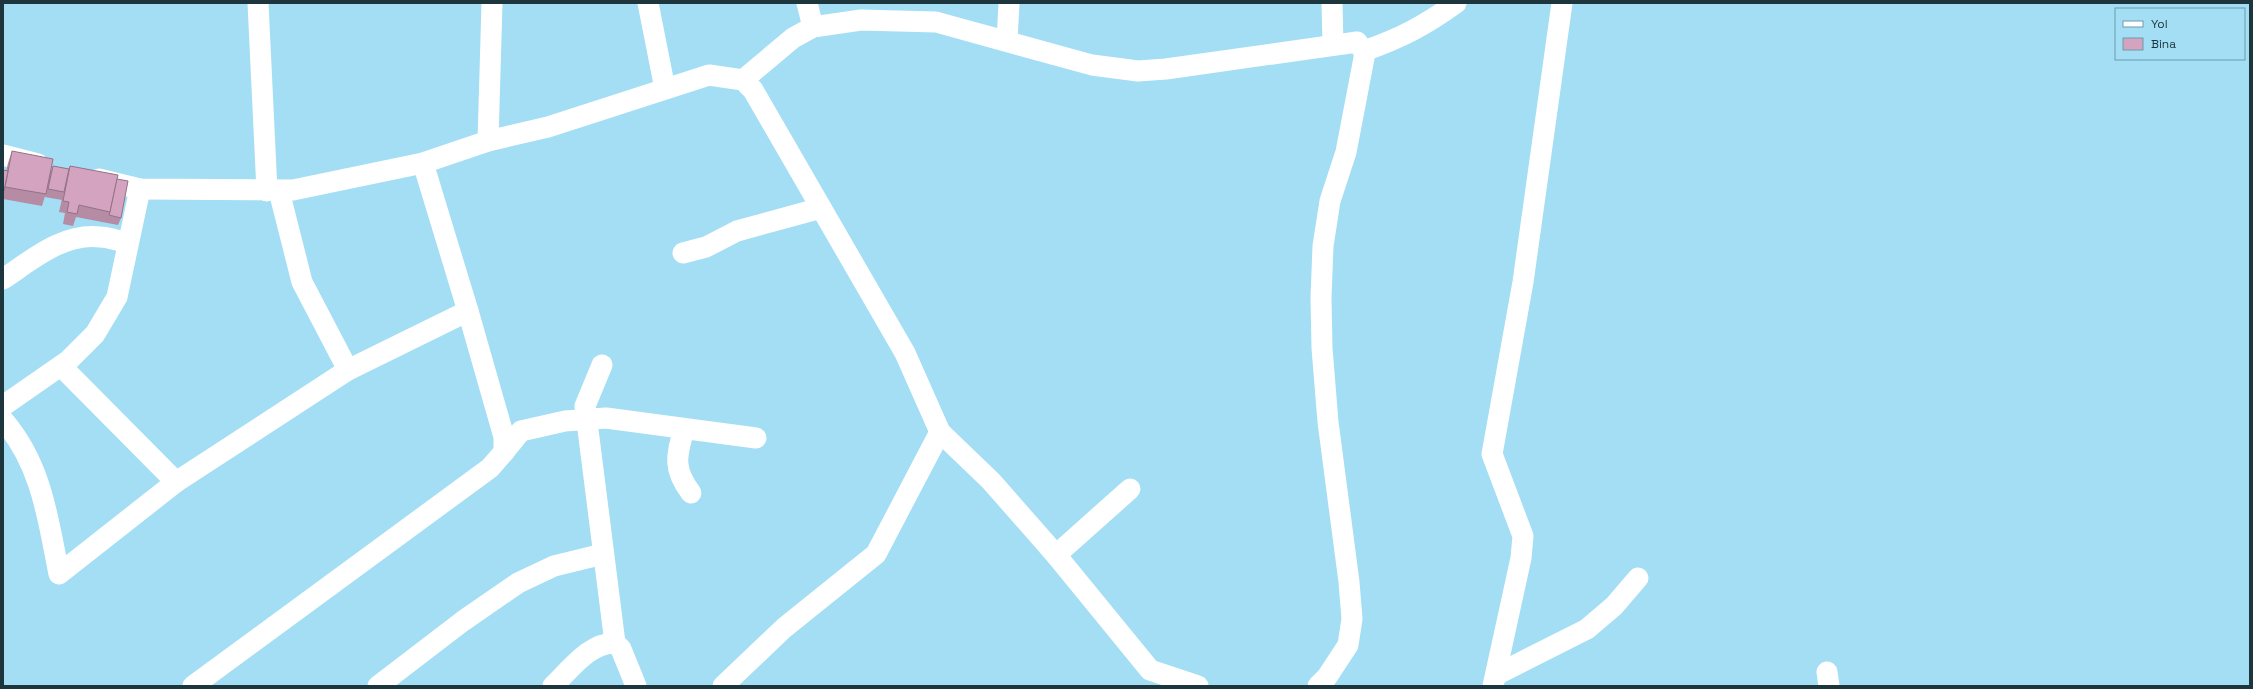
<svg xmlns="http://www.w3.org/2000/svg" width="2253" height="689" font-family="'Space Grotesk',sans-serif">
	<rect width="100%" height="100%" fill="#a3def4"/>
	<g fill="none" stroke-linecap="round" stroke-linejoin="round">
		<!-- minor -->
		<g stroke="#fff" stroke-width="21">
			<polyline points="258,3 267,191"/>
			<polyline points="648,3 665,89"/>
			<polyline points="807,3 813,27"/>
			<polyline points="1332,3 1333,45"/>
			<polyline points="1007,41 1009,3"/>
			<path d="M1364,51c37,-13 60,-25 92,-48"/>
			<polyline points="743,80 793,38 813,27 861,20 936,22 1092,65 1138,71 1166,69 1357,42 1364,51 1364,58 1346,152 1330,201 1323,246 1321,298 1322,348 1328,422 1349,582 1352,619 1348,645 1327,677 1318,686"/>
			<polyline points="488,141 492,3"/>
			<polyline points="3,155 38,164"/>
			<polyline points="99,179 140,189 293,190 423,163 488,141 548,127 709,75 743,80 753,90 905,353 940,432 991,481 1056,555 1150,670 1198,686"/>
			<polyline points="279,191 302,282 348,370"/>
			<polyline points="683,253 706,247 737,231 821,208"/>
			<path d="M3,279c29,-19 59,-46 97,-42 9,0 18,4 27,6"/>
			<polyline points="602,365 585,406 615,643"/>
			<polyline points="61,366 176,482"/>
			<polyline points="3,406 69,360 95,334 117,297 140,189"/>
			<path d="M3,420c39,45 45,99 56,154l117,-92 172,-112 120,-59"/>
			<path d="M684,429c-8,28 -11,40 7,64"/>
			<polyline points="504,452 521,431 565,421 606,418 756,438"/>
			<polyline points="1056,555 1130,489"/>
			<polyline points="1827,672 1829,686"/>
			<polyline points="1496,675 1587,629 1614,606 1638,578"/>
			<polyline points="193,686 490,468 504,452 504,437 468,311 423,163"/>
			<polyline points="378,686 463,621 518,583 554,566 603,554"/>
			<path d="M553,686c18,-17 36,-43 62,-43l6,6 15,37"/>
			<polyline points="723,686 784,628 876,554 940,432"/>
			<polyline points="1493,686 1521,558 1523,536 1492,454 1523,282 1562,3"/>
		</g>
	</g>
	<!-- wall -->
	<polygon fill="#b58ca4" points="12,151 50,174 53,166 69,169 70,166 117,179 121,218 118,225 76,217 73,226 63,224 65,213 59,212 62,199 62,200 45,197 45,196 42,206 3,199 3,170 6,171 8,163"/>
	<!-- building -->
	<g fill="#d3a3bf" stroke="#947286">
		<polygon points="12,151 53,159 46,194 5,187"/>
		<polygon points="53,166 69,169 64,192 48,189"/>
		<polygon points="70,166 118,175 110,212 79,205 77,214 67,212 69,202 63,201"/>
		<polygon points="3,170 8,171 4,191 3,191"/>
		<polygon points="117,179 128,181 121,218 109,215 110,212"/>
	</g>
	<!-- border -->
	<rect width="2253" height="689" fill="none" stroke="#1d363e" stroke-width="8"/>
	<!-- legend -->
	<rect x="2115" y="8" width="130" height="52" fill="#a3def4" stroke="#6d9bab"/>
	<rect x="2123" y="21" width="20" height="6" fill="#ffffff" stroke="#6d9bab"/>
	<text x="2151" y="28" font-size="12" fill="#1d363e">Yol</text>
	<rect x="2123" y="38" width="20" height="12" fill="#d3a3bf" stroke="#6d9bab"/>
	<text x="2151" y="48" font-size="12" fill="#1d363e">Bina</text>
</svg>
